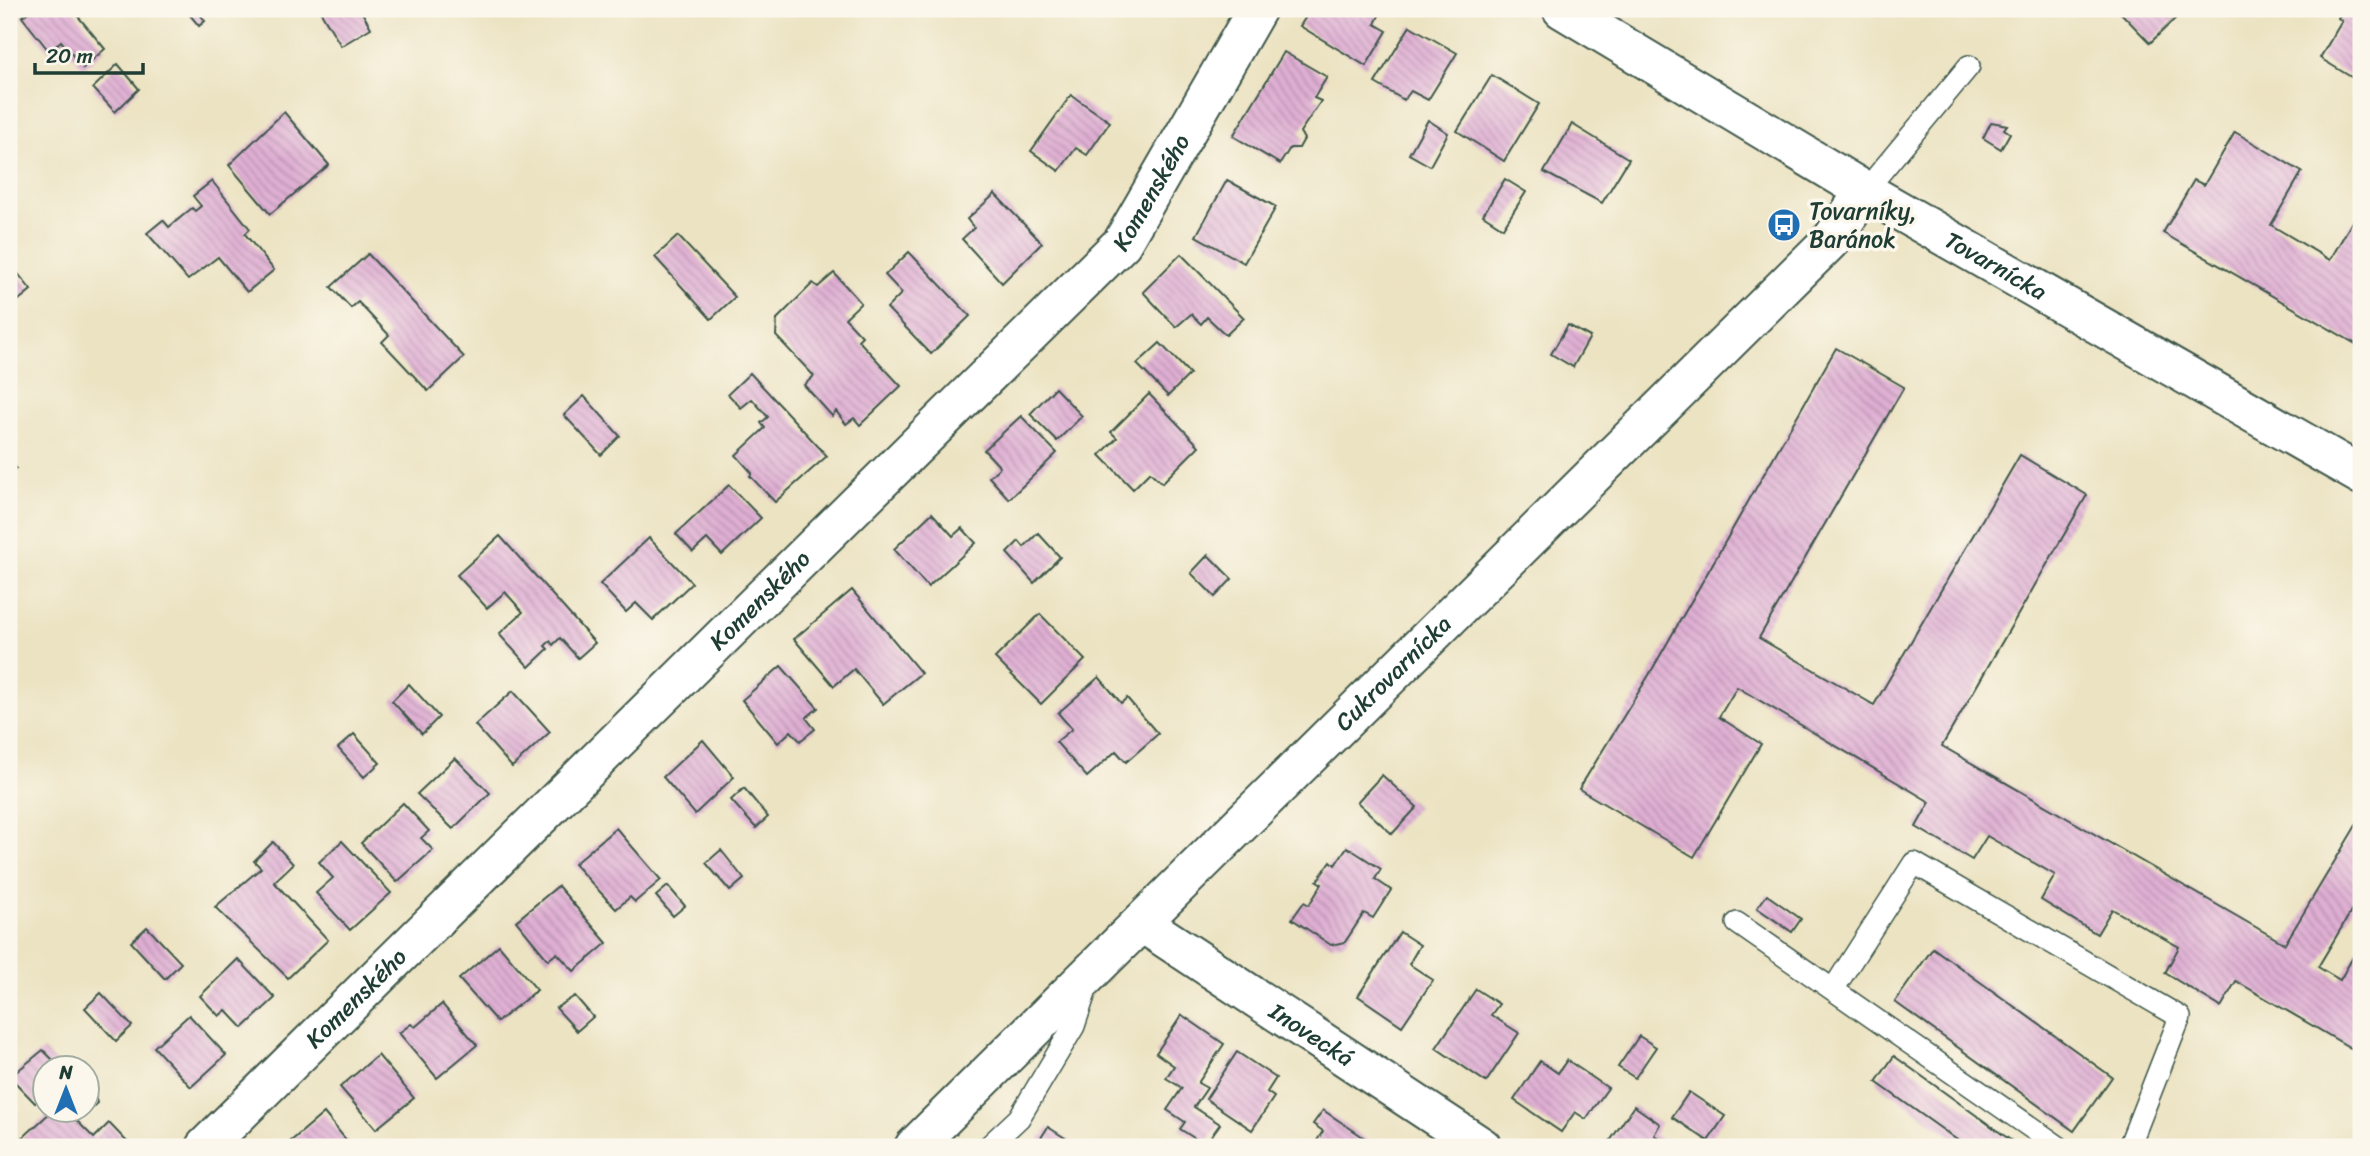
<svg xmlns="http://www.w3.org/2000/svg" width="2370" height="1156" font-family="Sriracha,sans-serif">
	<defs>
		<pattern id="building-back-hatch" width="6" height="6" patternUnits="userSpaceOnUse" patternTransform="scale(1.75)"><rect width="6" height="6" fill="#e0afd4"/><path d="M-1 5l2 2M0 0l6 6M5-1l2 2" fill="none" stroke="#b590ad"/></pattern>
	</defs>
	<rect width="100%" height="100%" fill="#fbf7ec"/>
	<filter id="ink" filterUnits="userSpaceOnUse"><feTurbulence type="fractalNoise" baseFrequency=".0143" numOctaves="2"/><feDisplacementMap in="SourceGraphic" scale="14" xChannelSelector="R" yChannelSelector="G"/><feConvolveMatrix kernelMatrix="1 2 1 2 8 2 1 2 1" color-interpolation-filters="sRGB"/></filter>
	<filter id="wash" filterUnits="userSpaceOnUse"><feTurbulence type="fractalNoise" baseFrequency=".00686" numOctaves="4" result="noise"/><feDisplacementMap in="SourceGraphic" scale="28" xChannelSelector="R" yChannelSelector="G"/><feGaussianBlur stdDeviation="1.57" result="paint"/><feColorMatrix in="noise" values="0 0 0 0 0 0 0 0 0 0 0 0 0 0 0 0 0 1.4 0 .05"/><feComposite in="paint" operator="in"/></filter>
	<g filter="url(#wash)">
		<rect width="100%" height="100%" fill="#ece3c2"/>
		<g id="blocks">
			<!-- building -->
			<g fill="url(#building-back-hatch)">
				<polygon points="32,9 72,9 105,49 83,68 61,41 49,51 22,17"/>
				<polygon points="185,9 196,9 205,21 199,26"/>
				<polygon points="319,9 360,9 371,28 341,46"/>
				<polygon points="1311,9 1382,9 1375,24 1387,31 1366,66 1300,26"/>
				<polygon points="2117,9 2185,9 2150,43"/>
				<polygon points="2344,9 2361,9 2361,83 2320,58 2342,21 2338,18"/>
				<polygon points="1410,26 1457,53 1428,100 1411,91 1404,100 1375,83"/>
				<polygon points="1284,52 1327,77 1314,98 1321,101 1300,132 1304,139 1299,148 1290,148 1280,164 1233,136"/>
				<polygon points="118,64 139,89 115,112 93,88"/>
				<polygon points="1492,75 1539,104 1504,161 1457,131"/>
				<polygon points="1071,95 1110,122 1087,155 1076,148 1059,171 1031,151"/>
				<polygon points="284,112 329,165 270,214 229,165"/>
				<polygon points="1428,120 1448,133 1430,166 1409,154"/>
				<polygon points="1991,122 2007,125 2004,129 2010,133 2001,149 1983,138"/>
				<polygon points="1572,124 1629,159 1602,203 1544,172"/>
				<polygon points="2235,132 2302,172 2271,225 2330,260 2352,222 2361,228 2361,347 2163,233 2194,180 2204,185"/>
				<polygon points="1505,179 1526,192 1503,228 1483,215"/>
				<polygon points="1227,180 1276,207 1244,263 1196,236"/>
				<polygon points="212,181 250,229 245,234 274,270 247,292 218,257 188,280 147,233 163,220 169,227 192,208 195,211 201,206 193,196"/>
				<polygon points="995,194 1042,243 1002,283 962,239 974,228 967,219"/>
				<polygon points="678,236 735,297 711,319 655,257"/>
				<polygon points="909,252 970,316 931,354 887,308 902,293 885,275"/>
				<polygon points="368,254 464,357 428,391 382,342 389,335 358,302 351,308 331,287"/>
				<polygon points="1181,254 1244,318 1226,335 1207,317 1201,324 1191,314 1176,327 1143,292"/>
				<polygon points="9,262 31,290 9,308"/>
				<polygon points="834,273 861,303 845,318 862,336 858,340 901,386 860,425 854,418 846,424 836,411 832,416 804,385 814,376 776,336 777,319 813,283 818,287"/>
				<polygon points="1568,325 1590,337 1573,367 1551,354"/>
				<polygon points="1160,343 1190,374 1168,396 1137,364"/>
				<polygon points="1836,348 1904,387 1759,638 1874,705 2020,455 2087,495 1942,746 2285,944 2361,817 2361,895 2318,967 2340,980 2361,943 2361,1054 2236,981 2221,1007 2165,973 2179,947 2112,909 2097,934 2041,900 2055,875 1987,836 1972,860 1916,827 1930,802 1737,687 1719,717 1761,744 1694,857 1579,789 1649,675"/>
				<polygon points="750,373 827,456 775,502 750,476 752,473 736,455 765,428 761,423 768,417 752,399 741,408 728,394"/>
				<polygon points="1055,388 1082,416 1057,441 1030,414"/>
				<polygon points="1149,394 1199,446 1162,483 1150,472 1133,489 1100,455 1117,438 1111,432"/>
				<polygon points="584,396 620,436 601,455 564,415"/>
				<polygon points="1021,416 1057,453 1009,499 989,477 1000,467 984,450"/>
				<polygon points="9,459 16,468 9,474"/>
				<polygon points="729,485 761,518 722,555 707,539 693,552 676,534"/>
				<polygon points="932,513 953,536 962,528 976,543 928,587 894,549"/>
				<polygon points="1038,533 1060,557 1034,583 1007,553 1019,541 1024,547"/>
				<polygon points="500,536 595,643 578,658 560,638 553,645 550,641 545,646 548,649 529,667 499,634 523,612 505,592 487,608 457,575"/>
				<polygon points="649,538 692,583 653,620 636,603 626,612 600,584"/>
				<polygon points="1208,555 1232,579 1215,597 1191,573"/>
				<polygon points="852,590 921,673 883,704 854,669 834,686 794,639"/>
				<polygon points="1040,614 1085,660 1041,704 995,658"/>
				<polygon points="781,666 818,708 806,718 815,729 800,741 791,731 778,743 742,700"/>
				<polygon points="1099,677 1121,703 1127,698 1158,734 1126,762 1116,751 1087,777 1056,742 1072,729 1058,713"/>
				<polygon points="409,684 439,717 422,734 392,701"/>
				<polygon points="513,691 550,732 512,767 475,725"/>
				<polygon points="354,734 380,763 364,777 338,748"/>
				<polygon points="703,740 734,777 695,814 663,777"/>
				<polygon points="455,758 490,793 453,829 417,794"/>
				<polygon points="1382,775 1417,807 1392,834 1357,802"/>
				<polygon points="744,788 768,817 756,828 731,800"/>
				<polygon points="403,803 429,831 421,838 433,850 397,882 361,843"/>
				<polygon points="616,828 661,880 635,902 630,897 616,909 574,864"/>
				<polygon points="342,841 391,893 350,930 316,893 333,878 319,862"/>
				<polygon points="273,842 293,864 274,882 328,940 288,978 215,907 261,868 254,861"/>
				<polygon points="1347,847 1381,869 1375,879 1391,890 1373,918 1364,913 1345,942 1331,945 1292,919 1304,902 1309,905 1322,884 1317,881 1331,861 1335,865"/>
				<polygon points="721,850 744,879 730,891 706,863"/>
				<polygon points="558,886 607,943 574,971 557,953 548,960 516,921"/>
				<polygon points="668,886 685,906 673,916 656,896"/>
				<polygon points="1767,895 1801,919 1792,932 1757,908"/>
				<polygon points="147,927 181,963 165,979 131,942"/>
				<polygon points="1400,932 1420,945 1409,964 1433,980 1402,1026 1358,996"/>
				<polygon points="499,945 537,990 497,1022 459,979"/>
				<polygon points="1933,948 2112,1077 2074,1131 1895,1002"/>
				<polygon points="238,959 275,998 243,1028 226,1010 219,1016 200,996"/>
				<polygon points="1476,989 1499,1004 1491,1015 1519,1033 1486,1082 1436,1048"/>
				<polygon points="101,993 132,1026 116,1041 85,1008"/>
				<polygon points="575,996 593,1017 577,1031 556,1008"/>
				<polygon points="442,1004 477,1045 437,1078 399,1033 411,1024 415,1027"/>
				<polygon points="189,1015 226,1055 191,1087 154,1047"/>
				<polygon points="1182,1015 1224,1044 1198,1083 1207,1088 1194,1107 1220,1124 1205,1145 1180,1129 1185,1122 1167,1110 1182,1088 1166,1078 1174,1066 1156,1053"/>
				<polygon points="1639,1036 1656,1047 1635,1078 1618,1067"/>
				<polygon points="43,1050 61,1068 46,1068 46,1093 35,1103 10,1077"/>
				<polygon points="1237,1052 1276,1078 1267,1092 1274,1097 1252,1130 1206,1099"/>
				<polygon points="378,1055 414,1098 376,1129 340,1087"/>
				<polygon points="1894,1056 2020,1147 1967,1147 1876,1082"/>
				<polygon points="1567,1060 1608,1088 1586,1119 1575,1112 1561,1132 1514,1100 1540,1061 1558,1073"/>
				<polygon points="88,1085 94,1093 97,1103 77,1121 94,1138 109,1123 132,1147 23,1147 18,1142 53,1110 88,1110"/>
				<polygon points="1689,1092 1725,1116 1708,1141 1672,1117"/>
				<polygon points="1634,1106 1660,1124 1654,1135 1672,1147 1606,1147"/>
				<polygon points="1323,1110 1378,1147 1313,1147 1323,1131 1313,1124"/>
				<polygon points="324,1113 352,1147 284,1147"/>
				<polygon points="1048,1127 1079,1147 1028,1147 1030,1144 1035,1147"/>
			</g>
		</g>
	</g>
	<g filter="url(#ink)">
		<use href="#blocks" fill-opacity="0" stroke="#3e5649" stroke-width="2"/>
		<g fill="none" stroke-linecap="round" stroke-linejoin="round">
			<defs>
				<g id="service">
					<polyline points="1865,191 1969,66"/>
					<polyline points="1737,923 2059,1147"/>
					<polyline points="1834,988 1914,863 2180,1017 2129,1147"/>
					<polyline points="988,1147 1019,1118 1074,1026 1088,984"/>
				</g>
				<g id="minor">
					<path id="s1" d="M1142,923l340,224"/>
					<path id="s2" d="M205,1147l917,-904 135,-234"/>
					<path id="s3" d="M914,1147l918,-908 33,-48"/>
				</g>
				<g id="secondary">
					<path id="s4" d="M1562,9l303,182 496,284"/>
				</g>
			</defs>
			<!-- service casing -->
			<use href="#service" stroke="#3e5649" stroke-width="24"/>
			<!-- minor casing -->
			<use href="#minor" stroke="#3e5649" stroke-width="42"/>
			<!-- secondary casing -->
			<use href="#secondary" stroke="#3e5649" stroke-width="42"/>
			<!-- service -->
			<use href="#service" stroke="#fff" stroke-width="21"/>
			<!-- minor -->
			<use href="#minor" stroke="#fff" stroke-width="38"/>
			<!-- secondary -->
			<use href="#secondary" stroke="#fff" stroke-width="38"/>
		</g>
	</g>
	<!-- icons -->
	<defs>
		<symbol id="bus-disc" viewBox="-11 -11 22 22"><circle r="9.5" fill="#1f6fb2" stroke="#fbf7ec"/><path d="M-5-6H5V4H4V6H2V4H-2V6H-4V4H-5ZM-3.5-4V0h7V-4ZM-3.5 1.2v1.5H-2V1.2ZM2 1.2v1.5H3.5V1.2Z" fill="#fff"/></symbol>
	</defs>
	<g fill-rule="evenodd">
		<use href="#bus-disc" x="1765" y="206" width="38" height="38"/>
	</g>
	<g text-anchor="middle" stroke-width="7" stroke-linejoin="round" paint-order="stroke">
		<!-- street labels -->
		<g font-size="24" fill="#1f3d34" stroke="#fbf7ec">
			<text dy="8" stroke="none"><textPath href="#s2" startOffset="1346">Komenského</textPath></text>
			<text dy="8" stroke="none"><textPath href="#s4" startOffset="504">Tovarnícka</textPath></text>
			<text dy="8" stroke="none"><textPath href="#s2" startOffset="779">Komenského</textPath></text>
			<text dy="8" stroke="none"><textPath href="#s3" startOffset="674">Cukrovarnícka</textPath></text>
			<text dy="8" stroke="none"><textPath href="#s2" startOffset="212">Komenského</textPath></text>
			<text dy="8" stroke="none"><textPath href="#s1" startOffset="203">Inovecká</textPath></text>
		</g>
		<!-- poi labels -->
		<g font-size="24" fill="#1f3d34" stroke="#fbf7ec" text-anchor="start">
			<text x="1809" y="219">Tovarníky,<tspan x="1809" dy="28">Baránok</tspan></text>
		</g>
	</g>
	<!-- margin -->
	<rect width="2370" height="1156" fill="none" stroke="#fbf7ec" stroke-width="35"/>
	<!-- north arrow -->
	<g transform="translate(66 1089)"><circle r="33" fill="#fbf7ec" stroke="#a3ada2" stroke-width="2"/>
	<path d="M0-5L12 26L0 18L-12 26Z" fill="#1f6fb2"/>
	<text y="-10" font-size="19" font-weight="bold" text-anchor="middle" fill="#1f3d34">N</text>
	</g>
	<!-- scale -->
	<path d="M35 63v10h108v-10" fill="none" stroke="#1f3d34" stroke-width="3.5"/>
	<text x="46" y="63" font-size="21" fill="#1f3d34" stroke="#fbf7ec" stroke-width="5" paint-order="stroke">20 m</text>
</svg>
